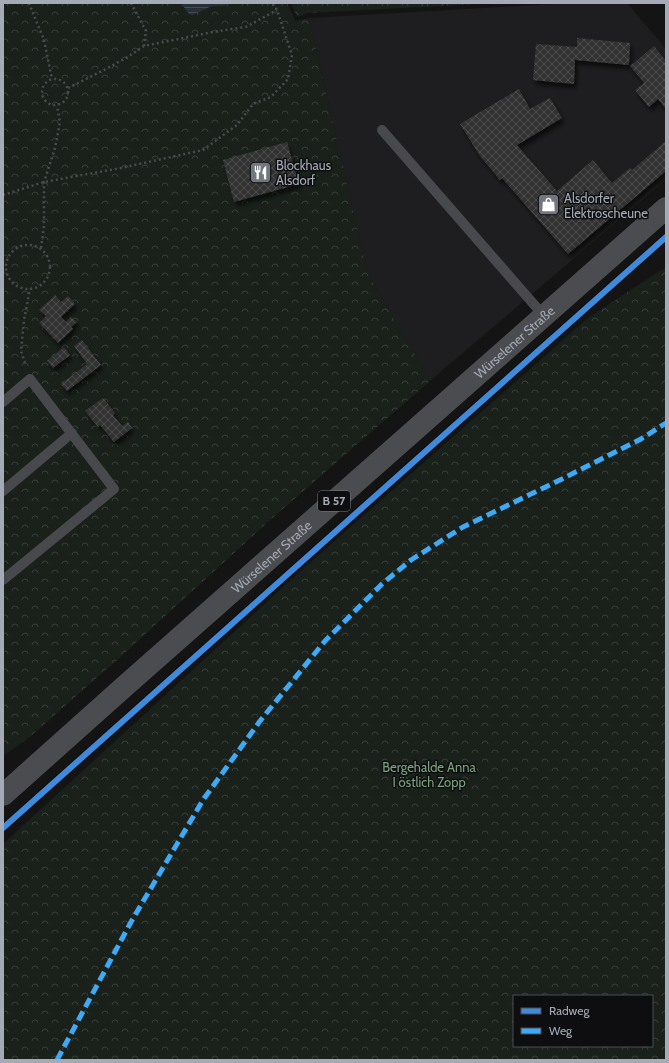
<svg xmlns="http://www.w3.org/2000/svg" width="669" height="1063" font-family="Cabin,sans-serif">
	<defs>
		<pattern id="forest-crowns" width="20" height="18" patternUnits="userSpaceOnUse"><rect width="20" height="18" fill="#1a211b"/><path d="M2 6a3 3 0 1 1 6 0M12 15a3 3 0 1 1 6 0" fill="none" stroke="#383f3a"/></pattern>
		<pattern id="water-rules" width="6" height="5" patternUnits="userSpaceOnUse"><rect width="6" height="5" fill="#273037"/><path d="M0 2.5h6" fill="none" stroke="#434b52"/></pattern>
		<pattern id="building-cross-hatch" width="8" height="8" patternUnits="userSpaceOnUse"><rect width="8" height="8" fill="#323233"/><path d="M0 0l8 8M0 8l8-8" fill="none" stroke="#4d4d4e"/></pattern>
		<filter id="shadow"><feDropShadow dx="2.5" dy="4.5" stdDeviation="2" flood-color="#0009"/></filter>
	</defs>
	<rect width="100%" height="100%" fill="#141414"/>
	<!-- built -->
	<polygon fill="#1e1e20" points="573,3 627,3 666,49 666,180 430,381 367,272 309,18"/>
	<!-- forest -->
	<g fill="url(#forest-crowns)" fill-rule="evenodd">
		<polygon points="3,3 287,3 295,21 309,18 367,272 430,381 269,521 116,661 31,736 3,756"/>
		<polygon points="291,3 497,3 307,13 297,17"/>
		<path d="M666,267v793h-663v-216l300,-275 285,-251zM514,996h138v50h-138z"/>
	</g>
	<!-- water -->
	<path fill="url(#water-rules)" d="M181,3h49c-5,4 -10,2 -16,3 -9,1 -17,10 -25,8z"/>
	<!-- building -->
	<g fill="url(#building-cross-hatch)" filter="url(#shadow)">
		<polygon points="577,38 630,43 629,65 575,60 574,84 533,80 536,44 577,47"/>
		<polygon points="654,46 666,61 666,109 658,99 649,107 635,90 644,83 630,66"/>
		<polygon points="519,89 530,109 550,98 562,118 517,145 557,191 593,160 612,183 630,168 632,170 666,141 666,171 568,254 502,178 500,180 480,156 460,124"/>
		<polygon points="287,142 299,184 234,202 223,160"/>
		<polygon points="55,295 61,302 68,296 75,304 61,317 66,322 71,317 77,322 71,327 73,329 58,343 39,323 46,316 39,310"/>
		<polygon points="82,340 101,365 67,391 61,384 87,364 74,346"/>
		<polygon points="64,347 70,355 53,368 47,361"/>
		<polygon points="103,398 115,413 113,415 122,426 128,422 132,428 114,442 100,425 98,427 85,411"/>
	</g>
	<g fill="none" stroke-linecap="round" stroke-linejoin="round">
		<!-- path -->
		<g stroke="#4a4b4f" stroke-width="2.5" stroke-dasharray="2 3" stroke-linecap="butt">
			<polyline points="29,3 44,40 52,79"/>
			<polyline points="131,3 146,31 144,46"/>
			<circle cx="55" cy="92" r="13"/>
			<polyline points="68,88 102,71 126,58 144,46 213,32 246,27 277,10"/>
			<polyline points="3,195 44,182 121,168 203,150 237,125 253,104 271,97 288,79 292,55 277,10 272,3"/>
			<circle cx="28" cy="267" r="22"/>
			<polyline points="41,248 44,226 44,182 55,148 60,122 57,106"/>
			<polyline points="25,363 21,351 24,320 30,289"/>
		</g>
		<!-- lane -->
		<g stroke="#48494d" stroke-width="10">
			<polyline points="382,130 544,316"/>
			<polyline points="3,402 30,379 114,489 3,580"/>
			<polyline points="3,491 72,433"/>
		</g>
		<!-- primary -->
		<path stroke="#4b4c4f" stroke-width="22" id="s1" d="M3,795l122,-109 541,-478"/>
		<!-- quiet -->
		<polyline stroke="#3fa9f5" stroke-width="5" stroke-dasharray="10 5" stroke-linecap="butt" points="57,1060 131,922 203,800 260,721 325,641 382,584 411,560 463,527 562,479 641,439 666,423"/>
		<defs>
			<polyline id="cycleway" points="3,828 666,237"/>
		</defs>
		<!-- cycleway casing -->
		<use href="#cycleway" stroke="#0e0e10" stroke-width="8"/>
		<!-- cycleway -->
		<use href="#cycleway" stroke="#408adc" stroke-width="6"/>
	</g>
	<!-- icons -->
	<defs>
		<symbol id="restaurant-square" viewBox="-11 -11 22 22"><rect x="-9" y="-9" width="18" height="18" rx="4" fill="#72767d" stroke="#0e0e10"/><path d="M-5-6h1v4h1v-4h1v4h1v-4h1v5L-1.5 .5V6h-2V.5L-5-1ZM5-6V6H3V1.5H1.5Q1.5-4 5-6Z" fill="#fff"/></symbol>
		<symbol id="shop-square" viewBox="-11 -11 22 22"><rect x="-9" y="-9" width="18" height="18" rx="4" fill="#72767d" stroke="#0e0e10"/><path d="M-5-2.5h2.3a2.7 3.5 0 0 1 5.4 0H5L5.5 6h-11ZM-1.5-2.5h3a1.5 2.3 0 0 0-3 0Z" fill="#fff"/></symbol>
	</defs>
	<g fill-rule="evenodd">
		<use href="#restaurant-square" x="248" y="160" width="25" height="25"/>
		<use href="#shop-square" x="536" y="192" width="25" height="25"/>
	</g>
	<g text-anchor="middle" stroke-width="3" stroke-linejoin="round" paint-order="stroke">
		<!-- shield labels -->
		<rect fill="#0e0e10" stroke="#777c84" stroke-width="1" x="318" y="491" width="32" height="20" rx="3"/>
		<g font-size="12" font-weight="bold" fill="#a4abb6">
			<text x="334" y="505">B 57</text>
		</g>
		<!-- poi labels -->
		<g font-size="13" fill="#a4abb6" stroke="#0e0e10" text-anchor="start">
			<text x="276" y="170">Blockhaus<tspan x="276" dy="15">Alsdorf</tspan></text>
			<text x="564" y="203">Alsdorfer<tspan x="564" dy="15">Elektroscheune</tspan></text>
		</g>
		<!-- street labels -->
		<g font-size="13" fill="#a4abb6" stroke="#0e0e10">
			<text dy="5" stroke="none"><textPath href="#s1" startOffset="683">Würselener Straße</textPath></text>
			<text dy="5" stroke="none"><textPath href="#s1" startOffset="359">Würselener Straße</textPath></text>
		</g>
		<!-- park labels -->
		<g font-size="13" fill="#7aa37b" stroke="#0e0e10">
			<text x="429" y="772">Bergehalde Anna<tspan x="429" dy="15">I östlich Zopp</tspan></text>
		</g>
	</g>
	<!-- border -->
	<rect width="669" height="1063" fill="none" stroke="#a4abb6" stroke-width="8"/>
	<!-- legend -->
	<rect x="513" y="995" width="140" height="52" fill="#0e0e10" stroke="#4a4d52"/>
	<rect x="521" y="1008" width="20" height="6" fill="#408adc" stroke="#4a4d52"/>
	<text x="549" y="1015" font-size="12" fill="#a4abb6">Radweg</text>
	<rect x="521" y="1028" width="20" height="6" fill="#3fa9f5" stroke="#4a4d52"/>
	<text x="549" y="1035" font-size="12" fill="#a4abb6">Weg</text>
</svg>
